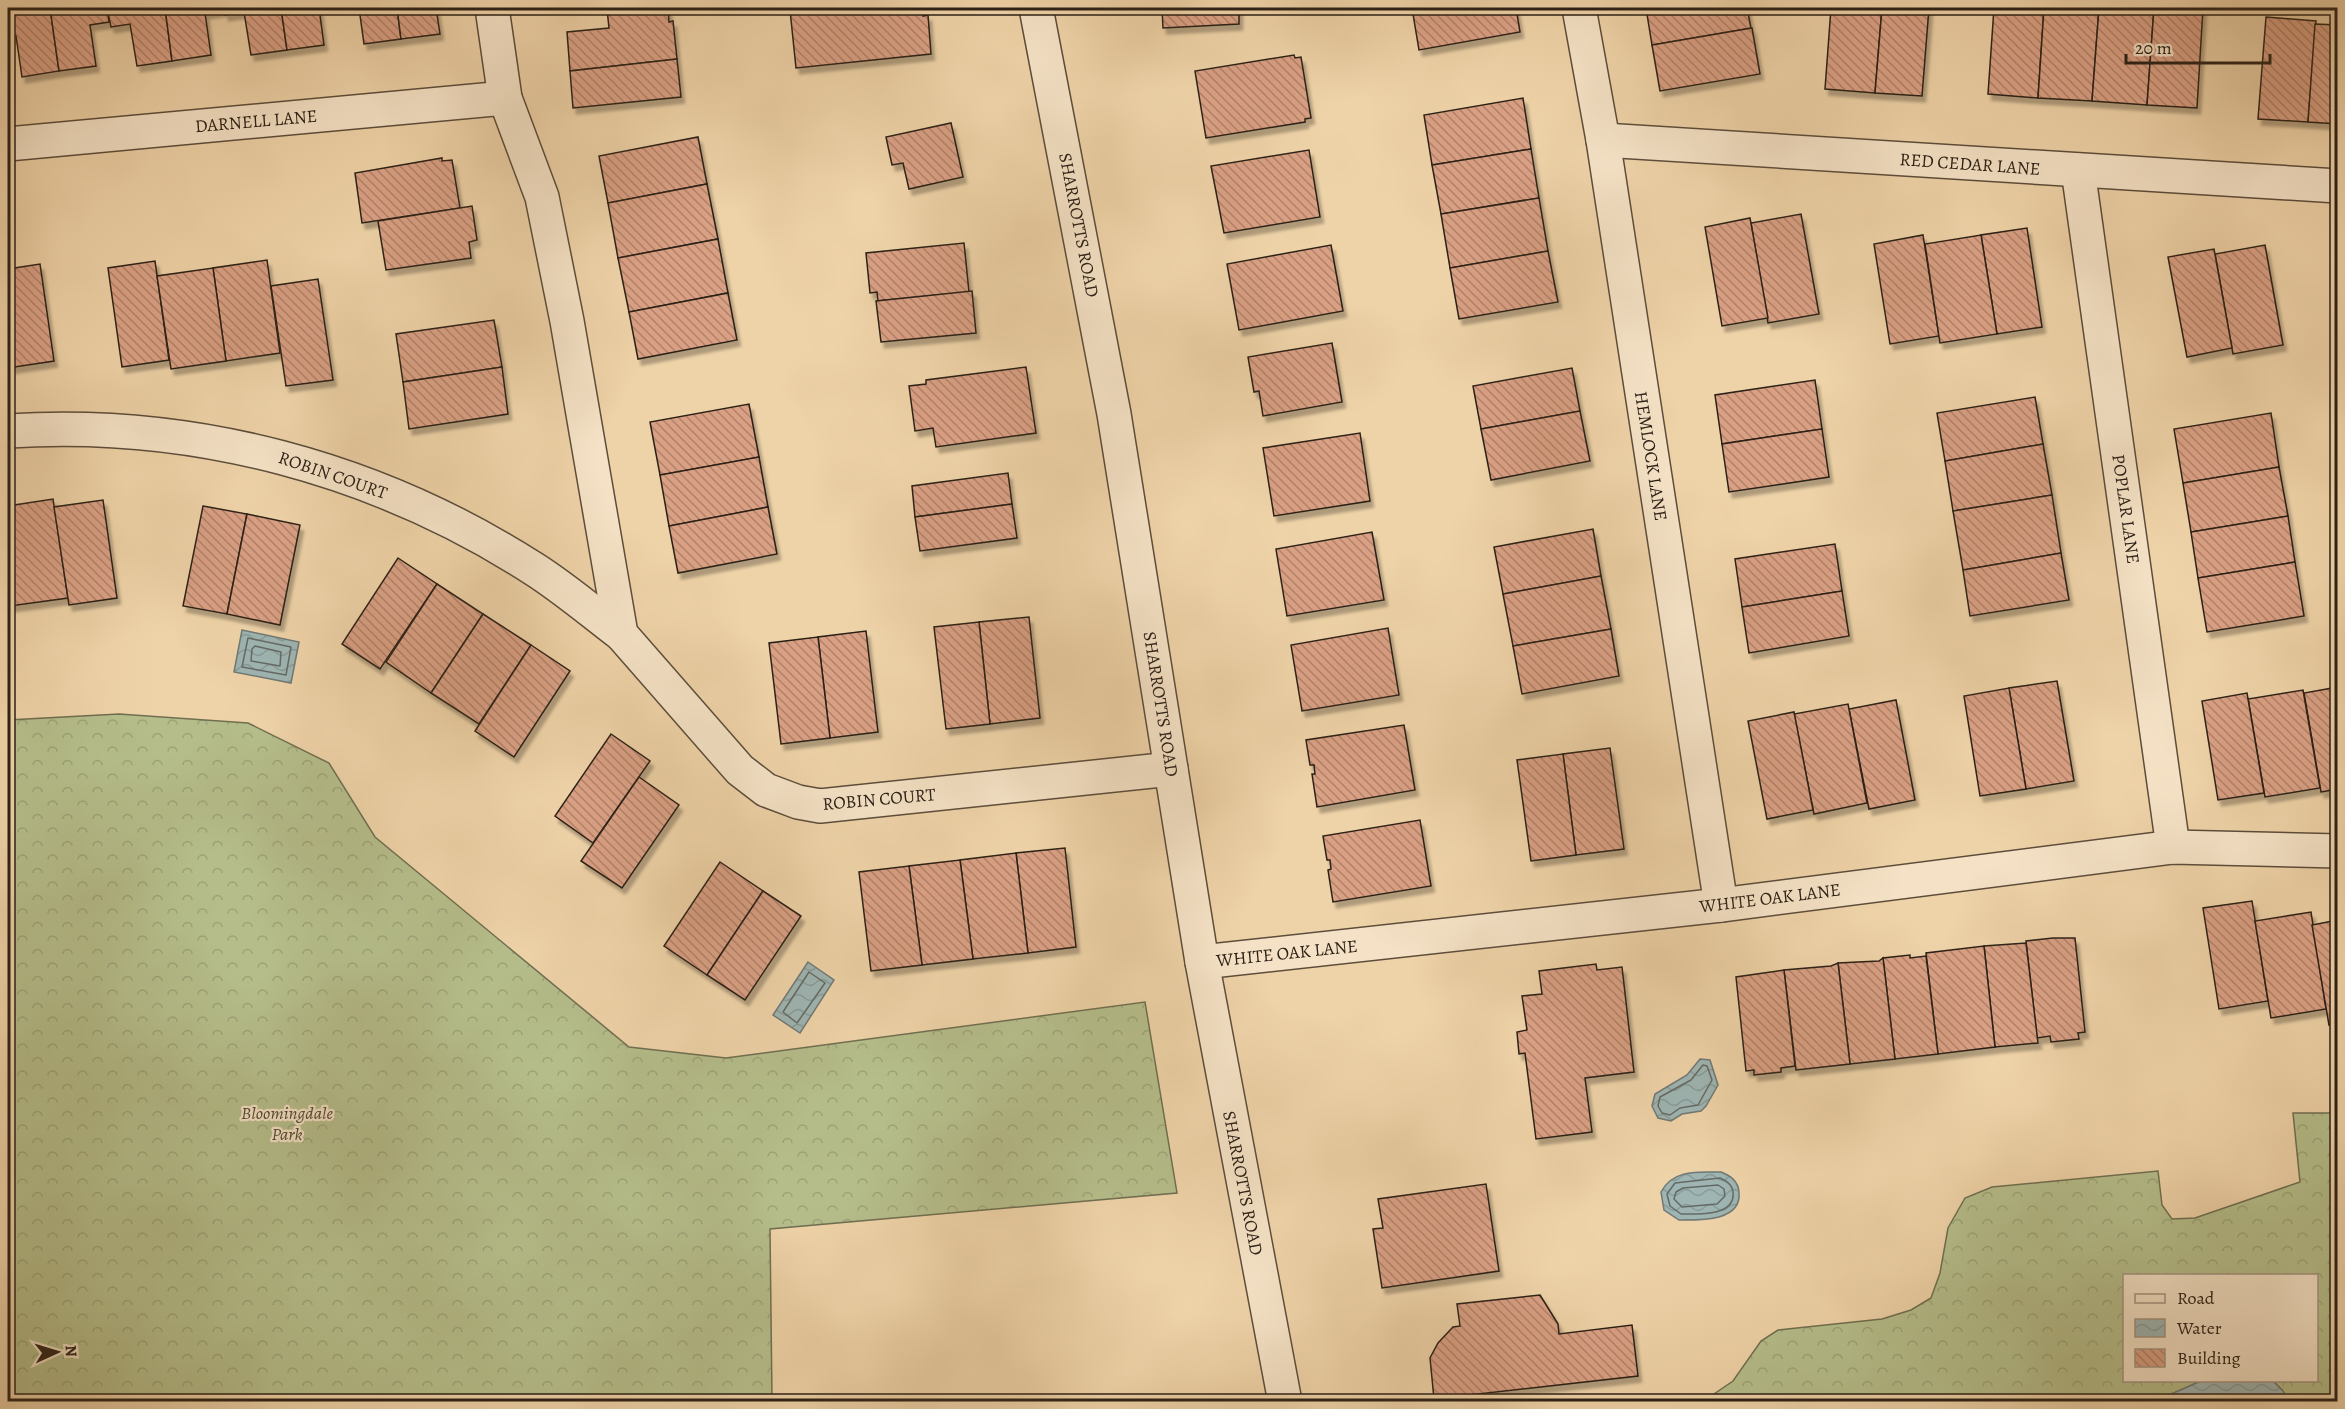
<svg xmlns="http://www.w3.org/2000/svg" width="2345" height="1409" font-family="Alegreya,serif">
	<defs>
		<pattern id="forest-crowns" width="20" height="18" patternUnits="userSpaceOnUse" patternTransform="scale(1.5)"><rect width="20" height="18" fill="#b5be8b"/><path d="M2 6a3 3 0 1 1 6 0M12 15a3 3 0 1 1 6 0" fill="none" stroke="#9ca377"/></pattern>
		<pattern id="water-waves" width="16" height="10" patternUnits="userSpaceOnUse" patternTransform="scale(1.5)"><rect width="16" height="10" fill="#9eb5b3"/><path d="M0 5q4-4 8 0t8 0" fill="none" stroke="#889b99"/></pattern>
		<pattern id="building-back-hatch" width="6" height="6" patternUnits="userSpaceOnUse" patternTransform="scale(1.5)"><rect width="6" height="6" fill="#daa084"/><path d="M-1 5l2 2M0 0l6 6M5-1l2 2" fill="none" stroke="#b1826b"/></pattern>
		<filter id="shadow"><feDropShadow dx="3.5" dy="6" stdDeviation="1.5" flood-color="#0004"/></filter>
	</defs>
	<rect width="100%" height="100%" fill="#efd3a8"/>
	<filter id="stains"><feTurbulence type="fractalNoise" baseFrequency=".00333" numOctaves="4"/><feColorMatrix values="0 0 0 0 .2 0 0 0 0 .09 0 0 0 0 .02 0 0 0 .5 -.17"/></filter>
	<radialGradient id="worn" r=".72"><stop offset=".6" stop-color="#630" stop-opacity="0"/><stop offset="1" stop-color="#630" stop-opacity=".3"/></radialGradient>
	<!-- forest -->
	<g fill="url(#forest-crowns)" stroke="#706f51" stroke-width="1.5">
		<polygon points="119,714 248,723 329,763 375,837 629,1047 726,1058 1145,1002 1177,1193 770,1229 772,1401 8,1401 8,720"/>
		<polygon points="2293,1113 2337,1113 2337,1401 2288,1401 2283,1391 2273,1381 2316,1380 2316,1276 2124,1276 2124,1380 2201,1381 2155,1402 1709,1402 1714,1394 1733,1381 1761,1341 1778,1330 1882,1319 1911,1310 1931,1298 1940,1273 1948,1228 1965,1198 1992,1187 2158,1171 2162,1205 2172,1219 2195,1218 2300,1182"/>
	</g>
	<!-- water -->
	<g fill="url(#water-waves)" stroke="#707975" stroke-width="1.5">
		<polygon points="242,630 299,642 291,683 234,672"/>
		<polygon points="808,962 834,980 800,1033 773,1015"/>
		<polygon points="1700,1059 1710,1060 1718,1085 1706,1106 1701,1111 1682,1114 1671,1121 1658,1118 1652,1106 1655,1094 1687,1075"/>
		<path d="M1721,1172c10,4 17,9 18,20 3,30 -40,28 -60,28l-15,-10 -3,-18c12,-23 37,-20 60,-20z"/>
		<polygon points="2201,1381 2273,1381 2283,1391 2288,1401 2155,1401"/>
	</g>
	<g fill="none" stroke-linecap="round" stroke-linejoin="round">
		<!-- shore -->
		<g stroke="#646a65" stroke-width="1.5">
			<polygon points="248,638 291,647 286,675 242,667"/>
			<polygon points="255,646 281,652 280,666 251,661 252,649"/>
			<polygon points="809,972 825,983 797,1023 783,1012"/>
			<polygon points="1703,1065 1707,1066 1712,1080 1698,1105 1680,1108 1670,1115 1662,1113 1658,1106 1660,1097 1691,1080"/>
			<path d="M1720,1178c6,3 12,6 13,14 3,25 -37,22 -52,22l-11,-8 -3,-12 8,-11z"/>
			<polygon points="1718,1185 1724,1189 1725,1196 1717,1204 1682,1207 1674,1199 1676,1192 1683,1188"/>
		</g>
	</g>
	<!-- building -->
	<g fill="url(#building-back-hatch)" stroke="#2b2017" stroke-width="1.5" filter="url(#shadow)">
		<polygon points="8,8 50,8 59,71 22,77 16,36 8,37"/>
		<polygon points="50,8 107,8 109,22 90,25 96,66 59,71"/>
		<polygon points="107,8 165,8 172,61 137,66 130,24 111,27"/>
		<polygon points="165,8 224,8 224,10 205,13 211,55 172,61"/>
		<polygon points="224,8 281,8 287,50 251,55 244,12 225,15"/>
		<polygon points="281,8 319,8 324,45 287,50"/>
		<polygon points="359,8 397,8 401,39 364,44"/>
		<polygon points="397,8 436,8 440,34 401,39"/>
		<polygon points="624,8 668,8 669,22 673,21 677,59 570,71 567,32 609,28 607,9"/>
		<polygon points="819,8 922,8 923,16 928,15 931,54 796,68 790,10"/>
		<polygon points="1162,8 1239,8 1239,24 1163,28"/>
		<polygon points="1412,8 1516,8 1520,32 1419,50"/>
		<polygon points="1646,8 1747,8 1751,28 1652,45"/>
		<polygon points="1831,8 1882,8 1875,93 1825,89"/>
		<polygon points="1882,8 1929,8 1922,96 1875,93"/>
		<polygon points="1994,8 2044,8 2038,98 1988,94"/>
		<polygon points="2044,8 2099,8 2092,101 2038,98"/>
		<polygon points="2099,8 2154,8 2147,105 2092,101"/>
		<polygon points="2154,8 2203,8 2197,108 2147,105"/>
		<polygon points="2266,17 2316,21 2308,122 2258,119"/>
		<polygon points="2315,24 2338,25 2338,124 2308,122"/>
		<polygon points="1752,28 1760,74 1660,91 1652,45"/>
		<polygon points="1294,55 1295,58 1301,57 1311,118 1305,119 1305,122 1206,138 1195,71"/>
		<polygon points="677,59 681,97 573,108 570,71"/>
		<polygon points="1523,98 1531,149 1432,165 1424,115"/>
		<polygon points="951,123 963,177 909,189 903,163 892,165 886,137"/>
		<polygon points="698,137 707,184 608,203 599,156"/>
		<polygon points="1531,149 1539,198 1441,214 1432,165"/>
		<polygon points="1309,150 1320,217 1224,233 1211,166"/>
		<polygon points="442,158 442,161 452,160 460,208 362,223 355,173"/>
		<polygon points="707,184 718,239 618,258 608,203"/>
		<polygon points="1539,198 1548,251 1450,268 1441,214"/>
		<polygon points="472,206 477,240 469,242 471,258 386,270 378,221"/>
		<polygon points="1801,214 1819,314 1768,323 1751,223"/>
		<polygon points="1750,218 1768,318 1722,326 1705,227"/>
		<polygon points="2027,228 2042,327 1997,334 1981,235"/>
		<polygon points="1923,235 1939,336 1890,344 1874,244"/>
		<polygon points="1981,235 1997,334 1940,343 1925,244"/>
		<polygon points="718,239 728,293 629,312 618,258"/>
		<polygon points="964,243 969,292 878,301 877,292 870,293 866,253"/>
		<polygon points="1331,245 1343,311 1239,330 1227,264"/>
		<polygon points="2265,245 2283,345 2233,354 2215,254"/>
		<polygon points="2214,249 2232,348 2187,357 2168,257"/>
		<polygon points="1548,251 1558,302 1459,319 1450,268"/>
		<polygon points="267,260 280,353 226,361 213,268"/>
		<polygon points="155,261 169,360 122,367 108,268"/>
		<polygon points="40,264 54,361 8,368 8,269"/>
		<polygon points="213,268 226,361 171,369 157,276"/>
		<polygon points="318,279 333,380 286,386 271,286"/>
		<polygon points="972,291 976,333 881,342 876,301"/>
		<polygon points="728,293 737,340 638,359 629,312"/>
		<polygon points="494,320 502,367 403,382 396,334"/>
		<polygon points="1332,343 1342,402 1263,416 1259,391 1254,392 1248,357"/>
		<polygon points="502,367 508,414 409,429 403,382"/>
		<polygon points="1026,367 1036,433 936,447 933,428 915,431 909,386 926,384 926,380"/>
		<polygon points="1572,368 1580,411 1481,429 1473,386"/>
		<polygon points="1815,380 1822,429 1722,444 1715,395"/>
		<polygon points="2035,397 2043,444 1945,461 1937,413"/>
		<polygon points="749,404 759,457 660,475 650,422"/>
		<polygon points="1580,411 1590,461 1491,480 1481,429"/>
		<polygon points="2271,413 2279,467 2183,483 2174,429"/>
		<polygon points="1822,429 1829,477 1729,492 1722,444"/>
		<polygon points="1360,433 1370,501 1274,516 1263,448"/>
		<polygon points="2043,444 2052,495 1953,511 1945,461"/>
		<polygon points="759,457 768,507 669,526 660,475"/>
		<polygon points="2279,467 2288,516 2191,532 2183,483"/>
		<polygon points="1008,473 1012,504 915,517 912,486"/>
		<polygon points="2052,495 2061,553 1963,570 1953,511"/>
		<polygon points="53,499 68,598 10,606 8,506"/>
		<polygon points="103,500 117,598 69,605 54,507"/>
		<polygon points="1012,504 1017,538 920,551 915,517"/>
		<polygon points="203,506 247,514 227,614 183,606"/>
		<polygon points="768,507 777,554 678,573 669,526"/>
		<polygon points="247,514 300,525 280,625 227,614"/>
		<polygon points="2288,516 2295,562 2198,578 2191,532"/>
		<polygon points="1593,529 1601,576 1503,594 1494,547"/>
		<polygon points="1372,532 1384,600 1287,616 1276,549"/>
		<polygon points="1835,544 1842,591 1742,607 1735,559"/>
		<polygon points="2061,553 2069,600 1970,616 1963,570"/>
		<polygon points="398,558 437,584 380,669 342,644"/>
		<polygon points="2295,562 2304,616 2207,632 2198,578"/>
		<polygon points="1601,576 1611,629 1513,646 1503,594"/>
		<polygon points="437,584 483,614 431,693 386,662"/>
		<polygon points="1842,591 1849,636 1749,653 1742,607"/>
		<polygon points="483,614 531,645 479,724 431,693"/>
		<polygon points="1029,617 1040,718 990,724 979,622"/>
		<polygon points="979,622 990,724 946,729 934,627"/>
		<polygon points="1388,628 1399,695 1302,711 1291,645"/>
		<polygon points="1611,629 1619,676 1522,694 1513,646"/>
		<polygon points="866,631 878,732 830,738 818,637"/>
		<polygon points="818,637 830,738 781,744 769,643"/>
		<polygon points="531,645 570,671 514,757 475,731"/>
		<polygon points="2057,681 2074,781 2026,789 2009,688"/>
		<polygon points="2338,687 2338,789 2321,792 2304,693"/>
		<polygon points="2009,688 2026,789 1980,796 1964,696"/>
		<polygon points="2303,690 2320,788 2265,797 2248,699"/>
		<polygon points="2247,693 2264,793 2218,800 2202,701"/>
		<polygon points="1896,700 1915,800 1869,809 1849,709"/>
		<polygon points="1848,704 1867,803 1814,814 1794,714"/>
		<polygon points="1794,712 1813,810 1767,819 1748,721"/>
		<polygon points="1404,725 1415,790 1317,807 1312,774 1315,774 1314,765 1310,765 1306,740"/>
		<polygon points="611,734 650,761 593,843 555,816"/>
		<polygon points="1610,748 1624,849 1576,855 1563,754"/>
		<polygon points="1563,754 1576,855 1531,861 1517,760"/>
		<polygon points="639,777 679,805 622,888 581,861"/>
		<polygon points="1420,820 1431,886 1333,902 1328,870 1331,869 1330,860 1327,860 1323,836"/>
		<polygon points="1065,848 1076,947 1028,953 1016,853"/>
		<polygon points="1016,853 1028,953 973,959 960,860"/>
		<polygon points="960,860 973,959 922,965 909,866"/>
		<polygon points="720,862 763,891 707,975 664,946"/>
		<polygon points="909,866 922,965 871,971 859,872"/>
		<polygon points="763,891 801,916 745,1000 707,975"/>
		<polygon points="2252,901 2268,1001 2219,1009 2203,908"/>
		<polygon points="2311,912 2326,1009 2271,1018 2255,921"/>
		<polygon points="2338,920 2338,1023 2329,1025 2312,925"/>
		<polygon points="2053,938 2075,938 2085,1032 2078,1033 2079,1039 2051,1042 2050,1036 2037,1038 2026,941"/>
		<polygon points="2026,943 2038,1043 1995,1047 1984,946"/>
		<polygon points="1984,946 1995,1047 1938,1054 1926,953"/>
		<polygon points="1910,955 1910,958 1926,956 1938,1054 1895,1059 1883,958"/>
		<polygon points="1883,958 1895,1059 1850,1064 1838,963 1879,961"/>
		<polygon points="1838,963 1850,1064 1796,1070 1784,970 1831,966"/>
		<polygon points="1596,964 1597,970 1622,967 1634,1072 1585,1078 1592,1132 1536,1139 1525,1053 1519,1054 1517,1032 1527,1030 1522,996 1542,994 1539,971"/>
		<polygon points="1784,970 1795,1066 1781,1068 1781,1072 1754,1075 1754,1070 1746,1071 1736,977"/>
		<polygon points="1486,1184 1499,1271 1382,1288 1373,1229 1383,1228 1378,1199"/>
		<polygon points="1540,1295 1558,1324 1559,1334 1632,1325 1638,1376 1434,1399 1430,1358 1438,1343 1453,1327 1460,1326 1457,1304"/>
	</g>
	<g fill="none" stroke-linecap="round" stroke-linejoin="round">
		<defs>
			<g id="street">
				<polyline points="492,8 505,98 542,197 567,321 621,634 740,770 766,790 798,802 820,806 1171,769"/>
				<polyline points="1036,8 1114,414 1202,962 1285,1402"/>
				<polyline points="1579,8 1603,140 1721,905"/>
				<polyline points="1603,140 2338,186"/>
				<polyline points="8,144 505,98"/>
				<polyline points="2078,170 2173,847"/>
				<path d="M8,431c185,-12 369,37 526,138 30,19 58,43 87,65"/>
				<polyline points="1202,962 1721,905 2173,847 2338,851"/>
			</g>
		</defs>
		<!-- street casing -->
		<use href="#street" stroke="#5c4d3b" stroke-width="36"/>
		<!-- street -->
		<use href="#street" stroke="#f5e2c6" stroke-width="33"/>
	</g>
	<g text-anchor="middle" stroke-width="4.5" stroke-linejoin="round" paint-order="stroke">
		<!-- street labels -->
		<g font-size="18" fill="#2b2017" stroke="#f5e2c6">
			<text transform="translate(256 121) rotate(-5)" y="6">DARNELL LANE</text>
			<text transform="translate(1970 164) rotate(4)" y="6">RED CEDAR LANE</text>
			<text transform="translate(1079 225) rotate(79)" y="6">SHARROTTS ROAD</text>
			<text transform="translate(1651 456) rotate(81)" y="6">HEMLOCK LANE</text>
			<text transform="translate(333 475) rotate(19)" y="6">ROBIN COURT</text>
			<text transform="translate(2126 509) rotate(82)" y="6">POPLAR LANE</text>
			<text transform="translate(1161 704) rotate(81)" y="6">SHARROTTS ROAD</text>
			<text transform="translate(879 799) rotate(-5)" y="6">ROBIN COURT</text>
			<text transform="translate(1770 898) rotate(-7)" y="6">WHITE OAK LANE</text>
			<text transform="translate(1287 953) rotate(-6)" y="6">WHITE OAK LANE</text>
			<text transform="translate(1243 1183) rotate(79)" y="6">SHARROTTS ROAD</text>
		</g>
		<!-- park labels -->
		<g font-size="18" font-style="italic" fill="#4e4834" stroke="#f5e2c6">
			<text x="287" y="1119">Bloomingdale<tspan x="287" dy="21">Park</tspan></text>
		</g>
	</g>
	<!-- margin -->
	<rect width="2345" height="1409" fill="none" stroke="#efd3a8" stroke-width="30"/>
	<rect x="9" y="9" width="2327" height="1391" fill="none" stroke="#2b2017" stroke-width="3"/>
	<rect x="15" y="15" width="2315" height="1379" fill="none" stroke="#2b2017" stroke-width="1.5"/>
	<!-- legend -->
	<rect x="2123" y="1274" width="195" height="108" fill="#f5e2c6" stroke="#a49480" stroke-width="1.5"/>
	<rect x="2135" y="1294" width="30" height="9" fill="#f5e2c6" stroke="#a49480" stroke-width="1.5"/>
	<text x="2177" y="1304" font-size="18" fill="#2b2017">Road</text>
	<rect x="2135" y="1319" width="30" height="18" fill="url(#water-waves)" stroke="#a49480" stroke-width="1.5"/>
	<text x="2177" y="1334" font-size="18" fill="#2b2017">Water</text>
	<rect x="2135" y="1349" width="30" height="18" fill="url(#building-back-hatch)" stroke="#a49480" stroke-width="1.5"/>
	<text x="2177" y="1364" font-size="18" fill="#2b2017">Building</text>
	<!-- north arrow -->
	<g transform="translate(57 1352) rotate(86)" stroke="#f5e2c6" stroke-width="4.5" paint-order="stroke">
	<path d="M0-4.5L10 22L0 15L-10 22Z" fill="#2b2017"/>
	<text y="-9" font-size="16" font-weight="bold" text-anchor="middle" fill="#2b2017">N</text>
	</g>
	<!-- scale -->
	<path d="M2126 54v9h144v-9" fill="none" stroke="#2b2017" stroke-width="3"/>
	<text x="2135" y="54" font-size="18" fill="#2b2017" stroke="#f5e2c6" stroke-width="4.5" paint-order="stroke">20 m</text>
	<rect width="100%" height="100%" filter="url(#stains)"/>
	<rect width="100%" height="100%" fill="url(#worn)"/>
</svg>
